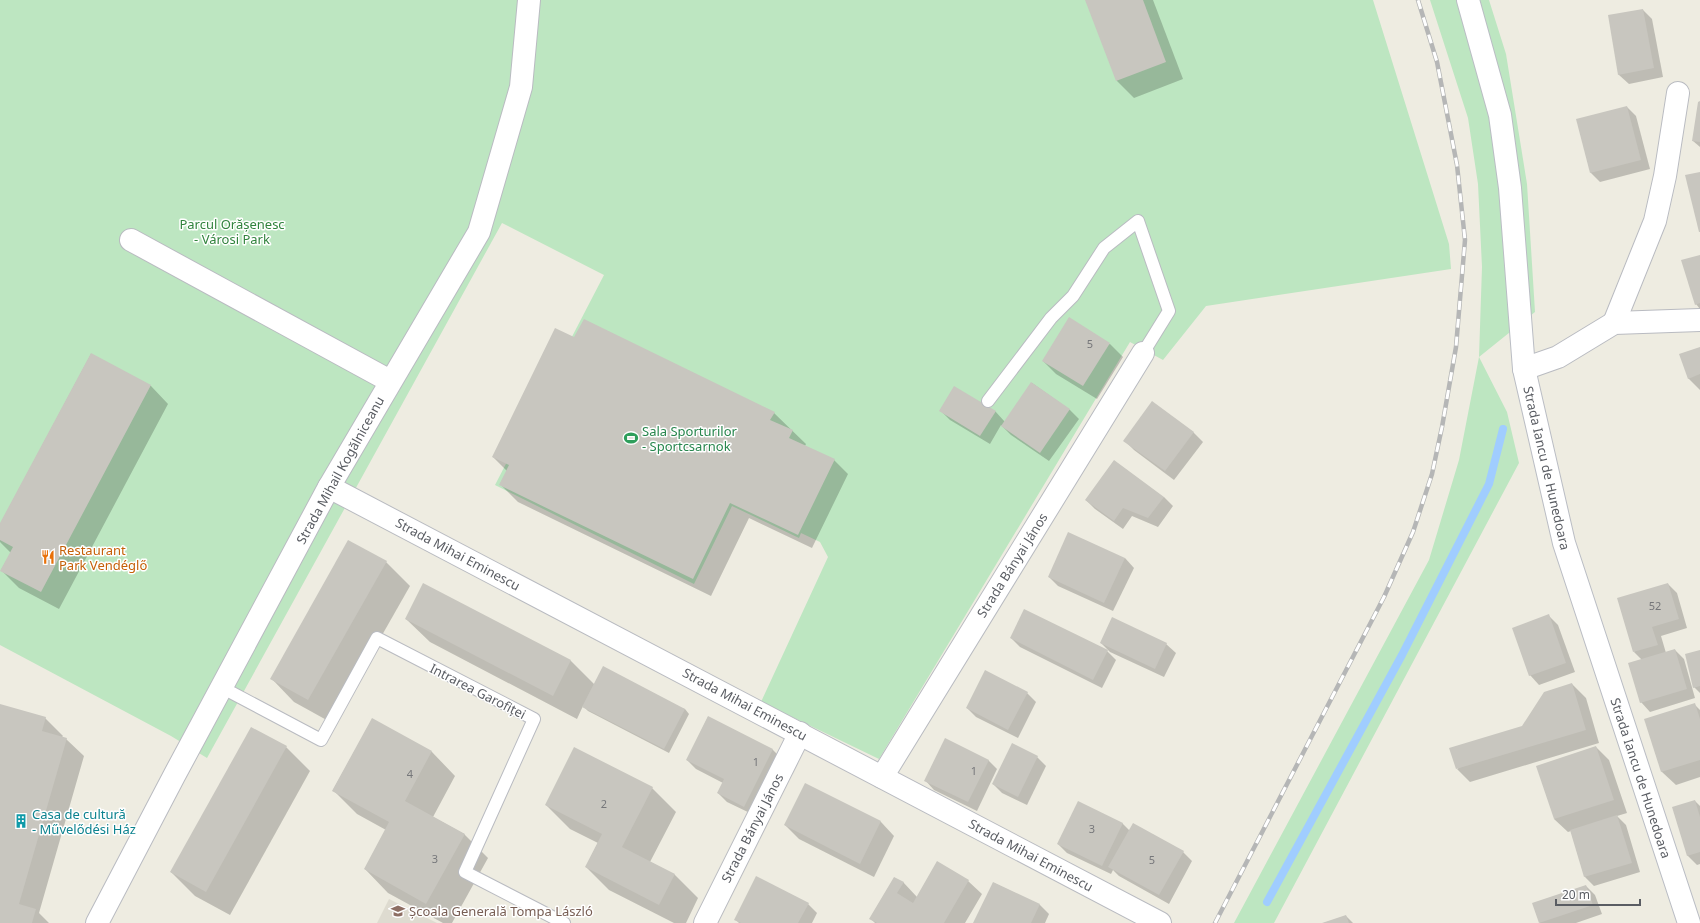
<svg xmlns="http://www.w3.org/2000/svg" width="1700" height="923" font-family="'Noto Sans',sans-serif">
	<rect width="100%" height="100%" fill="#eeece1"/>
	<!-- education -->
	<polygon fill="#dedbd0" points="389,899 437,923 377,923"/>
	<!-- green -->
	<g fill="#bde6c1">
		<polygon points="0,0 1373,0 1449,244 1451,269 1206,306 1163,360 1130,342 879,759 761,702 828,557 820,542 801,533 799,538 732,506 694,584 495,485 604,275 502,223 207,758 171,736 0,645"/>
		<polygon points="1430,0 1489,0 1506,54 1527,184 1535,312 1479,357 1507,412 1519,463 1274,923 1234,923 1429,560 1459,460 1479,357 1482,267 1478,184 1468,118"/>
	</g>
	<!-- shadow -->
	<g fill="#0003">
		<polygon points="1086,0 1153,0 1183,79 1134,98 1117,81"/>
		<polygon points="1643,10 1652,19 1663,77 1629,84 1619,75 1609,16"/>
		<polygon points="1700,102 1700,147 1693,141"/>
		<polygon points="1627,107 1636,116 1650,169 1600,182 1591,173 1577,120"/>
		<polygon points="1700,256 1700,309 1696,304"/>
		<polygon points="575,339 774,413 806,444 805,446 834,460 848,474 812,548 749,518 711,596 518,502 500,484 507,471 493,457"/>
		<polygon points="1110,344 1123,357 1097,399 1056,374 1043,361"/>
		<polygon points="1700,348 1700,390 1688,378"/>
		<polygon points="91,354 151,386 168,404 59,609 19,588 1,570 11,553 0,542 0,525"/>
		<polygon points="1032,383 1070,410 1079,419 1049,461 1011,435 1001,425 990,444 950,420 940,410 995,411 1005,422"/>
		<polygon points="1193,432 1203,442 1174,480 1134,450 1125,441"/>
		<polygon points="1164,497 1173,506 1158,527 1132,516 1123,529 1095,509 1086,500"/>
		<polygon points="1125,558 1134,568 1113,611 1058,586 1049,577"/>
		<polygon points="386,562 410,586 332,723 294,702 271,678"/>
		<polygon points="1668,584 1677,593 1687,628 1661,636 1666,653 1675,650 1684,659 1695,698 1650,712 1641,702 1642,660 1634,652"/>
		<polygon points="424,585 571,661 595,685 685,709 689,714 669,753 588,711 583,706 577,719 430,642 406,619"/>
		<polygon points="1549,616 1558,625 1575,672 1539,685 1530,675"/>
		<polygon points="1011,638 1107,651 1116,660 1102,688 1020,647"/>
		<polygon points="1101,643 1166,644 1176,653 1164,677 1110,652"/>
		<polygon points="1700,651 1700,693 1694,687"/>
		<polygon points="1572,684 1586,698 1599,743 1470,782 1457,769 1523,727"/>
		<polygon points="1027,693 1036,702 1018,738 976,717 967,708"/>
		<polygon points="1694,704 1700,710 1700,777 1676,785 1662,772 1646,720"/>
		<polygon points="0,705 45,718 63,736 62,737 66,739 84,756 39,913 49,923 0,923"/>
		<polygon points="708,717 773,750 782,759 754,815 727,802 718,793 723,783 696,769 687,760"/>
		<polygon points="372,720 432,752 455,776 433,817 464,834 488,858 452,923 443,923 388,893 365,869 386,830 357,814 333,790"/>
		<polygon points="286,747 310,771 230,915 195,896 171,872"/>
		<polygon points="1596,747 1609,760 1627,813 1617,816 1626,825 1640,872 1594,886 1585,877 1571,831 1568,832 1554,819"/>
		<polygon points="1037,757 1046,766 1027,805 1002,793 993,784"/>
		<polygon points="988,760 997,769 977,811 934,790 925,780"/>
		<polygon points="806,785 881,822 894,836 874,877 799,839 785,825"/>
		<polygon points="652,788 676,812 650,862 675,875 698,898 686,923 674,923 609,890 586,867 598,843 570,829 546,805"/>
		<polygon points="1695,801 1700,806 1700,864 1697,865 1688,856 1673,808"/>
		<polygon points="1122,823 1130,831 1183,852 1192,861 1169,904 1119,876 1113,870 1111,874 1067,853 1058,844"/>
		<polygon points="968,881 982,894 965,923 875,923 871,919 903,882 917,897"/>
		<polygon points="994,883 1040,905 1049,914 1045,923 974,923"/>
		<polygon points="1586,886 1595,895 1602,914 1576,923 1540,923 1534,904"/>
		<polygon points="808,904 817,913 812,923 739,923 735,919"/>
		<polygon points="1346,916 1353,923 1324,923"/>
	</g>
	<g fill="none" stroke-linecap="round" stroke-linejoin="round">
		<!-- stream -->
		<polyline stroke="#a0cdff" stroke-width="8" points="1267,902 1402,655 1489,484 1503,429"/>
	</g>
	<!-- building -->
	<g fill="#c8c6bf">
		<polygon points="1085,0 1143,0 1166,62 1116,81"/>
		<polygon points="1643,9 1654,68 1618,75 1608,15"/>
		<polygon points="1700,101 1700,142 1692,141 1698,102"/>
		<polygon points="1627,106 1641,160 1590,173 1576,119"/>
		<polygon points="1700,172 1700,232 1699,232 1685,175"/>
		<polygon points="1700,255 1700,303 1695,305 1681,260"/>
		<polygon points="1069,317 1110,343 1083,386 1042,361"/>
		<polygon points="584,319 775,412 770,420 793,430 789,438 835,459 798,535 730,503 693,579 499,485 509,465 492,457 555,328 574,337"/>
		<polygon points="1700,347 1700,374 1688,379 1679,354"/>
		<polygon points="91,353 151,385 41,592 0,571 13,547 0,540 0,523"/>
		<polygon points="1031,382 1070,409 1040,453 1001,426"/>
		<polygon points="954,386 996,411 980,436 939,411"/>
		<polygon points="1152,401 1194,432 1165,471 1123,441"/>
		<polygon points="1114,460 1164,497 1148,518 1123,508 1114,521 1085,500"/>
		<polygon points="1068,532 1125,558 1104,603 1048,577"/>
		<polygon points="348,540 387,561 308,700 270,679"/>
		<polygon points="423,583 571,660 553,696 405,619"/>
		<polygon points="1668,583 1679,619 1652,627 1658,645 1633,652 1617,598"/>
		<polygon points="1024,609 1108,650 1093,680 1010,638"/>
		<polygon points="1549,614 1566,663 1529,676 1512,628"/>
		<polygon points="1112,617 1167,643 1155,669 1100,643"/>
		<polygon points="1675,649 1687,689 1640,703 1628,663"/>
		<polygon points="1700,650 1700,686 1693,688 1685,654"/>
		<polygon points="603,666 685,709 664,749 582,707"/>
		<polygon points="985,670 1028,692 1008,730 966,708"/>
		<polygon points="1572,683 1586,730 1456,769 1449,748 1522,726 1544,692"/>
		<polygon points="1695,703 1700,719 1700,760 1661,772 1644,719"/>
		<polygon points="0,704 46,717 42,731 67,738 19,904 36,909 32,923 0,923"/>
		<polygon points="708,716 773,749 744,807 717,793 724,779 686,760"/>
		<polygon points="372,718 432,751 405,801 465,834 426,904 364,869 389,822 332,791"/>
		<polygon points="251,727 287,746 206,892 170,872"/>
		<polygon points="945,738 989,760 968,802 924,781"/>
		<polygon points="1012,743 1038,756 1018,797 992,784"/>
		<polygon points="1596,746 1614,800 1554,819 1536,766"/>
		<polygon points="574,747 653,787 622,847 675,874 659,905 585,867 602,834 545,805"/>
		<polygon points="805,783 881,821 860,864 784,825"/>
		<polygon points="1695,800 1700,817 1700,852 1687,856 1672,807"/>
		<polygon points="1078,801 1123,823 1102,866 1057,844"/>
		<polygon points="1617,815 1632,863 1584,877 1570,830"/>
		<polygon points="1133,823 1184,851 1159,895 1108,867"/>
		<polygon points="937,861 969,880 944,923 877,923 869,919 894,877 904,882 897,893 913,903"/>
		<polygon points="756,876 809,903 798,923 741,923 734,920"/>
		<polygon points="993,882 1040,904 1031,923 973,923"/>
		<polygon points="1586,885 1593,905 1539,923 1532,903"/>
		<polygon points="1346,915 1349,923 1322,923"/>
	</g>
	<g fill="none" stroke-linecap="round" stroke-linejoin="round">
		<defs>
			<g id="service">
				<polyline points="988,401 1051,318 1073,296 1104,248 1138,221 1169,311 1143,353"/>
				<polyline points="221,687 321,740 377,638 534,719 465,872 564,923"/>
			</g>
			<g id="minor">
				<polyline points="131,240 390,381"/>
				<polyline points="1614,323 1655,221 1665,176 1678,93"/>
				<polyline points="1524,369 1558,357 1614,323 1700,320"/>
				<polyline points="329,487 1160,923"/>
				<polyline points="882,777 1143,353"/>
				<polyline points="97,923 174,776 329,487 479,232 521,87 529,0"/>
				<polyline points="705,923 800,733"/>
			</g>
			<polyline id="secondary" points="1468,0 1500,115 1510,188 1524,369 1564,543 1689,923"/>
		</defs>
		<!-- service casing -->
		<use href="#service" stroke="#b9bbc1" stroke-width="14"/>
		<!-- minor casing -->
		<use href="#minor" stroke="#b9bbc1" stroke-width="24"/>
		<!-- secondary casing -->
		<use href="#secondary" stroke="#babdc4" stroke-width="24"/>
		<!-- service -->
		<use href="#service" stroke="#fff" stroke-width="12"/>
		<!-- minor -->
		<use href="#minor" stroke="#fff" stroke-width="22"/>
		<!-- secondary -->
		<use href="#secondary" stroke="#fff" stroke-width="22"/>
		<defs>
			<polyline id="rail" points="1215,923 1384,597 1413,532 1432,474 1442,427 1456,347 1465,240 1457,165 1437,62 1418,0"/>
		</defs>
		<!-- rail casing -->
		<use href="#rail" stroke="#b5b6b6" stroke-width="4.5"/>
		<!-- rail -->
		<use href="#rail" stroke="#fff" stroke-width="3" stroke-dasharray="9" stroke-linecap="butt"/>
	</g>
	<!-- icons -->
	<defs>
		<symbol id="stadium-bare" viewBox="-9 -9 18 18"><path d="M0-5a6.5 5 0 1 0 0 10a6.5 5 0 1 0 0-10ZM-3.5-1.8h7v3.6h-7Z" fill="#2e9e5b" stroke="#fff" stroke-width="2.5" paint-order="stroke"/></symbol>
		<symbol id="restaurant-bare" viewBox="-9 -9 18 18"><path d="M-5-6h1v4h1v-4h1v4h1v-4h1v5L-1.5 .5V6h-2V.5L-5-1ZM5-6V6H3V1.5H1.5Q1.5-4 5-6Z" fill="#e8710a" stroke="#fff" stroke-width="2.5" paint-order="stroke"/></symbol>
		<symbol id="building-bare" viewBox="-9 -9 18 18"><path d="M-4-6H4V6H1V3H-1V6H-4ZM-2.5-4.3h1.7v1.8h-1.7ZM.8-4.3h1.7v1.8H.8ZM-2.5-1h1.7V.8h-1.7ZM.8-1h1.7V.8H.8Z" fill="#0f9aa8" stroke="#fff" stroke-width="2.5" paint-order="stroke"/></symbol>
		<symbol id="school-bare" viewBox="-9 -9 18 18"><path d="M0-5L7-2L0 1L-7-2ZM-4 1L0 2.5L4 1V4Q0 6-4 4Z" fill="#8d6e63" stroke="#fff" stroke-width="2.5" paint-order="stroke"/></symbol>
	</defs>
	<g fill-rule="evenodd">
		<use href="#stadium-bare" x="621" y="428" width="20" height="20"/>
		<use href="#restaurant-bare" x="38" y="547" width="20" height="20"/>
		<use href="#building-bare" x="11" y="811" width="20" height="20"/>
		<use href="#school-bare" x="388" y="901" width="20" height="20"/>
	</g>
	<g text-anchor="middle" stroke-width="3" stroke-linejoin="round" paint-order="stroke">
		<!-- number labels -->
		<g font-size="11" fill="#76777a">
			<text x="1090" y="348">5</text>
			<text x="1655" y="610">52</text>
			<text x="756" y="766">1</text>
			<text x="974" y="775">1</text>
			<text x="410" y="778">4</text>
			<text x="604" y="808">2</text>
			<text x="1092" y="833">3</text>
			<text x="435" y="863">3</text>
			<text x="1152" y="864">5</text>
		</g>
		<!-- park labels -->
		<g font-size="13" fill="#31833d" stroke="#fff">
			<text x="232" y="229">Parcul Orășenesc<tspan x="232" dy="15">- Városi Park</tspan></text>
		</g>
		<!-- leisure labels -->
		<g font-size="13" fill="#27864d" stroke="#fff" text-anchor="start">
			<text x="642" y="436">Sala Sporturilor<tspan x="642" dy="15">- Sportcsarnok</tspan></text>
		</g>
		<!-- street labels -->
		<g font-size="13" fill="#5a5d63" stroke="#fff">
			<text transform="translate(1547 468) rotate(77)" y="5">Strada Iancu de Hunedoara</text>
			<text transform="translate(340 470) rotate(-61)" y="5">Strada Mihail Kogălniceanu</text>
			<text transform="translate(458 554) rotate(28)" y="5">Strada Mihai Eminescu</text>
			<text transform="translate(1012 565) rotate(-58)" y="5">Strada Bányai János</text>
			<text transform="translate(478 691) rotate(27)" y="5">Intrarea Garofiței</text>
			<text transform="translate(745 704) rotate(28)" y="5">Strada Mihai Eminescu</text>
			<text transform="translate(1641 778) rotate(72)" y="5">Strada Iancu de Hunedoara</text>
			<text transform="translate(752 828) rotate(-63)" y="5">Strada Bányai János</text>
			<text transform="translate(1031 855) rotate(28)" y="5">Strada Mihai Eminescu</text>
		</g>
		<!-- food labels -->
		<g font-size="13" fill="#c56008" stroke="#fff" text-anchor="start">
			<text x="59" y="555">Restaurant<tspan x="59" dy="15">Park Vendéglő</tspan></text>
		</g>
		<!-- culture labels -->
		<g font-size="13" fill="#0d838f" stroke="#fff" text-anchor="start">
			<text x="32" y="819">Casa de cultură<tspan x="32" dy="15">- Művelődési Ház</tspan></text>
		</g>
		<!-- education labels -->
		<g font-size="13" fill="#785e54" stroke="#fff" text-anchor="start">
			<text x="409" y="916">Școala Generală Tompa László</text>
		</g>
	</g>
	<!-- scale -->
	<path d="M1556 899v6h84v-6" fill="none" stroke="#5a5d63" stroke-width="2"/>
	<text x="1562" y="899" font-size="12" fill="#5a5d63" stroke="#ffffff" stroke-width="3" paint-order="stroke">20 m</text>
</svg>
